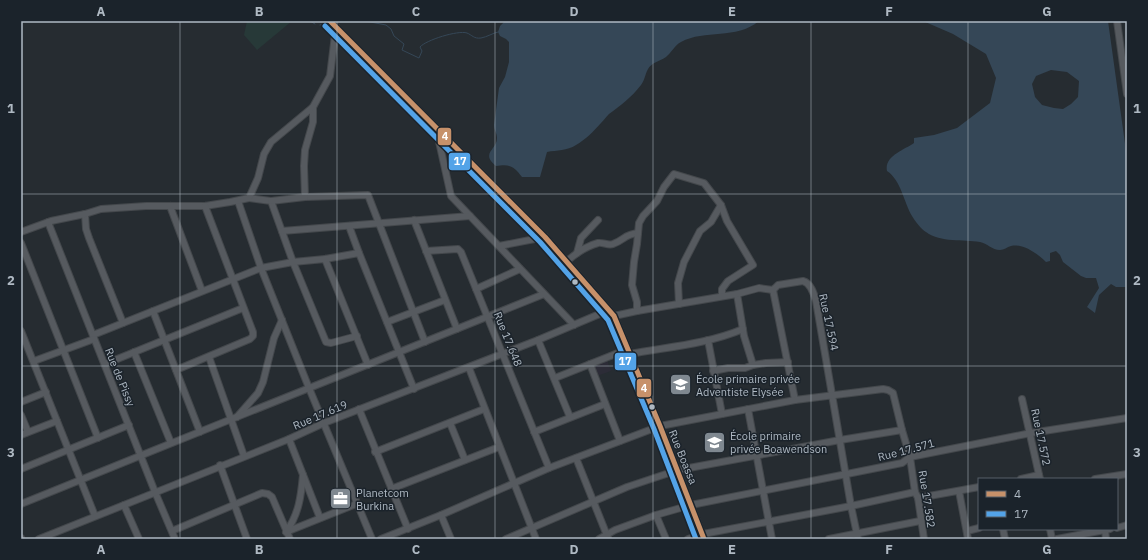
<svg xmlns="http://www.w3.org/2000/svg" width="1148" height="560" font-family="'IBM Plex Sans',sans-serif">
	<rect width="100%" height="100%" fill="#262c31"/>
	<!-- medical -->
	<polygon fill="#2c2c37" points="607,360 611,371 597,376 593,365"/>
	<!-- green -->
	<polygon fill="#273938" points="247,21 292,21 257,50 244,35"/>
	<!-- water -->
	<g fill="#354757" fill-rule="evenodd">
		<path d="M505,21h254c-23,19 -54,8 -78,21 -6,3 -10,11 -15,15 -6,4 -15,6 -18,12 -3,5 -3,11 -7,16 -9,12 -21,21 -32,29 -3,3 -5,6 -8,9 -7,8 -16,17 -25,22 -9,6 -19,5 -29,7l-7,25h-18c-8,-11 -12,-13 -26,-11 -16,-13 1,-16 1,-28 0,-5 -3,-8 -3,-13l5,-37 6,-11 4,-15v-20l-3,-3 -6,-3 -2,-4 2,-6z"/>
		<path d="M923,21h185l19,137v127l-1,2h-10l-5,-3 -12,11 -4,18 -8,-6 12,-19 -3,-10h-10l-5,-2 -18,-14 -3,-7 -4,-4 -6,2v8l-4,1c-8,-8 -23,-19 -35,-16 -4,1 -7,4 -11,4 -8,0 -13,-7 -20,-8 -17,-3 -39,1 -54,-10 -5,-3 -11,-11 -14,-16 -8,-13 -11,-36 -25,-45 -3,-15 17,-21 27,-28v-5l20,-3 23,-7 33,-25 6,-25 -10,-24 -33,-20zM1051,70l16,2 12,9 -1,16 -7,7 -8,5 -9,-1 -12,-3 -7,-8 -3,-13 4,-8z"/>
	</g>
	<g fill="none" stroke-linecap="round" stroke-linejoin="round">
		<!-- stream -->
		<g stroke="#354757" stroke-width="1">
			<polyline points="310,21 315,24"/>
			<path d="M365,21l21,4 5,4 3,7 10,8 -2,6 17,8 3,-7 -2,-4c6,-7 38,-17 47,-14 5,2 7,6 14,5 6,-1 12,-5 17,-6"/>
			<polyline points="320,25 329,23"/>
		</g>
		<defs>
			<g id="minor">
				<polyline points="330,21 545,237 614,316 660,426 704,539"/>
				<polyline points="1117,21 1127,94"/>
				<polyline points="436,128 451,196 574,325"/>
				<polyline points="305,197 368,195 425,342"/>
				<polyline points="249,198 271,201 293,262 326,342 331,343 357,336"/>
				<polyline points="238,201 261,268 309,388 372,539"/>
				<polyline points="271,201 305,197 304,166 305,150 313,122 313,107 330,76 336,27"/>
				<polyline points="170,206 202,291"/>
				<polyline points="85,214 86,229 89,238 123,323"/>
				<polyline points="414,220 457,329"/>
				<polyline points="48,222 155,492 175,539"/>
				<polyline points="349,226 359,253 414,389"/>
				<polyline points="282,231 470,216"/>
				<polyline points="21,232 51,221 85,214 101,209 146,206 205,206 230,202 249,198 258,178 264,154 271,142 313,107"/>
				<polyline points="21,243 98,438"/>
				<polyline points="499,246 545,237"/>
				<polyline points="426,251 458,249 461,252 549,468"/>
				<polyline points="577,253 581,238 598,220"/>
				<polyline points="325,259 368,365"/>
				<path d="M566,262c9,-8 20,-16 32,-19 5,-1 10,3 15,1 11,-4 12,-10 25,-11"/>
				<polyline points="476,289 520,269"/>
				<polyline points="773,290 795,400"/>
				<polyline points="737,294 744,336 753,365"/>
				<polyline points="679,304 678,283 684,262 700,231 711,222 721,205"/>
				<polyline points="153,311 200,432"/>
				<polyline points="637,311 637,302 632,285 634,262 637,244 639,223 643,216 657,201 664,187 674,174 704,183 721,205 727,221 753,265 728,281 722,289 722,296"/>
				<path d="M614,316l23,-5 100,-17 22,-6 14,2 5,-5 25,-4c8,2 11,13 13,20l35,205 7,33"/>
				<polyline points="387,322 445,300"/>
				<polyline points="21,331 95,516"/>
				<polyline points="93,335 261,268 293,262 325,259 359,253"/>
				<polyline points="538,340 570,417"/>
				<polyline points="708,340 722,414"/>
				<polyline points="134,352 171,443"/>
				<path d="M630,354c37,-7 78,-10 113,-25"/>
				<polyline points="209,357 244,456"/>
				<polyline points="34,361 94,339"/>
				<polyline points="105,364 243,308"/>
				<polyline points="590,364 620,441"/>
				<polyline points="469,368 536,539"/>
				<polyline points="176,370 250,339 253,336 253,332 205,206"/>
				<polyline points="713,371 728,368 745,368 753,365 766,363 788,362"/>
				<polyline points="555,378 628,349"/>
				<polyline points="1022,399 1040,479"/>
				<polyline points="21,402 46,392"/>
				<polyline points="359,409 408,529"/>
				<polyline points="748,409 772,539"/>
				<polyline points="21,415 28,432"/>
				<polyline points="237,417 258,393 263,382 274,338 282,320"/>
				<polyline points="450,423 465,460"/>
				<polyline points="534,432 605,404"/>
				<polyline points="21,435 57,421"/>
				<polyline points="289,439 320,518"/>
				<polyline points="375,452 484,409"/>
				<polyline points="576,458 608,538"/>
				<polyline points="220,465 247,539"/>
				<polyline points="21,469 129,425"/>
				<polyline points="1021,479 1039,475"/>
				<polyline points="1095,479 1127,474"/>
				<polyline points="391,489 499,447"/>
				<polyline points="959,491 968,539"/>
				<polyline points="918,498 979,487"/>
				<path d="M21,504c174,-71 349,-140 523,-210"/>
				<polyline points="124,505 139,539"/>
				<polyline points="441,515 451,539"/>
				<polyline points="656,515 666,539"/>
				<polyline points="1117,528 1127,525"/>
				<polyline points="1003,529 1005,539"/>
				<polyline points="1050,529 1052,539"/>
				<polyline points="1105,530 1106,539"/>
				<polyline points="172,531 262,493 268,494 272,497 290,539"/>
				<polyline points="967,531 979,528"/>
				<polyline points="286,532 356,504"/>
				<path d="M286,532c13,-18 15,-36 17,-57"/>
				<polyline points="21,538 21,539"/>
				<polyline points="39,539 289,439 324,423 538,340 609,310"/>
				<polyline points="381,539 441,515 549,468 660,426 795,400 883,389 888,390 893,393 902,430 910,457 915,492 918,498 924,539"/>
				<polyline points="506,539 627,487 678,470 840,440 902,430"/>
				<polyline points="599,539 615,530 656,515 691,505 902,463 910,457 1031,433 1127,418"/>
				<polyline points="688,539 703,534 851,506 915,492"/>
				<polyline points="829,539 920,521"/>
				<polyline points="1057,539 1110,529"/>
			</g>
		</defs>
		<!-- minor casing -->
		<use href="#minor" stroke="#44484c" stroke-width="8"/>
		<!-- minor -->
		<use href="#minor" stroke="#565a5f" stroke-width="6"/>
		<defs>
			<polyline id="bus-1" points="330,21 545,237 614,316 660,426 704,539"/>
			<polyline id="bus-2" points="325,26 540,242 608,320 654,429 696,539"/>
		</defs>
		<!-- bus-1 casing -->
		<use href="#bus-1" stroke="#1b232b" stroke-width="8"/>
		<!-- bus-2 casing -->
		<use href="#bus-2" stroke="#1b232b" stroke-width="8"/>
		<!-- bus-1 -->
		<use href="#bus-1" stroke="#c7916a" stroke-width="5"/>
		<!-- bus-2 -->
		<use href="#bus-2" stroke="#53a3e8" stroke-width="5"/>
	</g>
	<!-- grid -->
	<path fill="none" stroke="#afb9c3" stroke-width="1" stroke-opacity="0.55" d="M180,21v518M337,21v518M495,21v518M653,21v518M811,21v518M968,21v518M21,194h1106M21,366h1106"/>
	<!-- icons -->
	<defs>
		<symbol id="school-square" viewBox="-11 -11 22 22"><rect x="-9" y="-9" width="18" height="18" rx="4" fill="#7f8890" stroke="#1b232b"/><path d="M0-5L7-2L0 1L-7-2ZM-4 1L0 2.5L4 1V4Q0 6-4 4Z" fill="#fff"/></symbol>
		<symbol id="office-square" viewBox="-11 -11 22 22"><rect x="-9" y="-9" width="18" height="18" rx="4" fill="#7f8890" stroke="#1b232b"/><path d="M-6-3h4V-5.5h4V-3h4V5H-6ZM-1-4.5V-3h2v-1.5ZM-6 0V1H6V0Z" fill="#fff"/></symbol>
	</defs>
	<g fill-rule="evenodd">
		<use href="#school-square" x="668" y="372" width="25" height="25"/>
		<use href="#school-square" x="702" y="430" width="25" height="25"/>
		<use href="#office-square" x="328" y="486" width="25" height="25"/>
	</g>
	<!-- markers -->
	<g fill="#afb9c3" stroke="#1b232b" stroke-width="1.5">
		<circle cx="575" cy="282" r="3.5"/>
		<circle cx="652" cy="407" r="3.5"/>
	</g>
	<g text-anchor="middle" stroke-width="3" stroke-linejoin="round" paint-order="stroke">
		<!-- street labels -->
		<g font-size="11" fill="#afb9c3" stroke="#1b232b">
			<text transform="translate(829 322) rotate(78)" y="4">Rue 17.594</text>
			<text transform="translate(508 339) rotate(68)" y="4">Rue 17.648</text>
			<text transform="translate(120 377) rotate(68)" y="4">Rue de Pissy</text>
			<text transform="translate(320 415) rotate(-23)" y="4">Rue 17.619</text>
			<text transform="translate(1041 437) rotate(78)" y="4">Rue 17.572</text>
			<text transform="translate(906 450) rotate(-15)" y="4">Rue 17.571</text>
			<text transform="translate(683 457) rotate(68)" y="4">Rue Boassa</text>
			<text transform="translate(927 499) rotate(81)" y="4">Rue 17.582</text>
		</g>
		<!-- poi labels -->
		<g font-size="11" fill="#afb9c3" stroke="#1b232b" text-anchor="start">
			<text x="696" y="383">École primaire privée<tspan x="696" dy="13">Adventiste Elysée</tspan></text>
			<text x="730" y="440">École primaire<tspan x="730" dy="13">privée Boawendson</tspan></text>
			<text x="356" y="497">Planetcom<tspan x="356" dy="13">Burkina</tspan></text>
		</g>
	</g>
	<g stroke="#1b232b" stroke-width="1.5">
		<rect x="437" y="127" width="15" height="19" rx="4" fill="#c7916a"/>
		<rect x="448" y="152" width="23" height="19" rx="4" fill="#53a3e8"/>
		<rect x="614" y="352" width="23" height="19" rx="4" fill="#53a3e8"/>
		<rect x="636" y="378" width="16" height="20" rx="4" fill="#c7916a"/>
	</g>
	<g font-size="11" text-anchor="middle" font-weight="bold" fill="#fff">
		<text x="445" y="140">4</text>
		<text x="460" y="165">17</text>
		<text x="625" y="365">17</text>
		<text x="644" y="392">4</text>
	</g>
	<!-- border -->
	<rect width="1148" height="560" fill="none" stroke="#1b232b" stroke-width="44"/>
	<!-- legend -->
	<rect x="978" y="478" width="140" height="52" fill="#1b232b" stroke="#565f68"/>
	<rect x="986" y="491" width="20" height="6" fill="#c7916a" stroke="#565f68"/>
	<text x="1014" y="498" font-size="12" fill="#afb9c3">4</text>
	<rect x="986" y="511" width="20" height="6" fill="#53a3e8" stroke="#565f68"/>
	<text x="1014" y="518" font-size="12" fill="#afb9c3">17</text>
	<rect x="22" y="22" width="1104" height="516" fill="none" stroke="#afb9c3" stroke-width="1.5"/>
	<g font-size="13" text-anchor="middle" font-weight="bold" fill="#afb9c3">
		<text x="101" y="16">A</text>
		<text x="259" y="16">B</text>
		<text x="416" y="16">C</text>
		<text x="574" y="16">D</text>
		<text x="732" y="16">E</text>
		<text x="889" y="16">F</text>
		<text x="1047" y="16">G</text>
		<text x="11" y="113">1</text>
		<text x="1137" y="113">1</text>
		<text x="11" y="285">2</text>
		<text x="1137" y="285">2</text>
		<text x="11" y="457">3</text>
		<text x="1137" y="457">3</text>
		<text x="101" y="554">A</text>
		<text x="259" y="554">B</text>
		<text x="416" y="554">C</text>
		<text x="574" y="554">D</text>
		<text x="732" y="554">E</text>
		<text x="889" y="554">F</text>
		<text x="1047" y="554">G</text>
	</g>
</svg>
